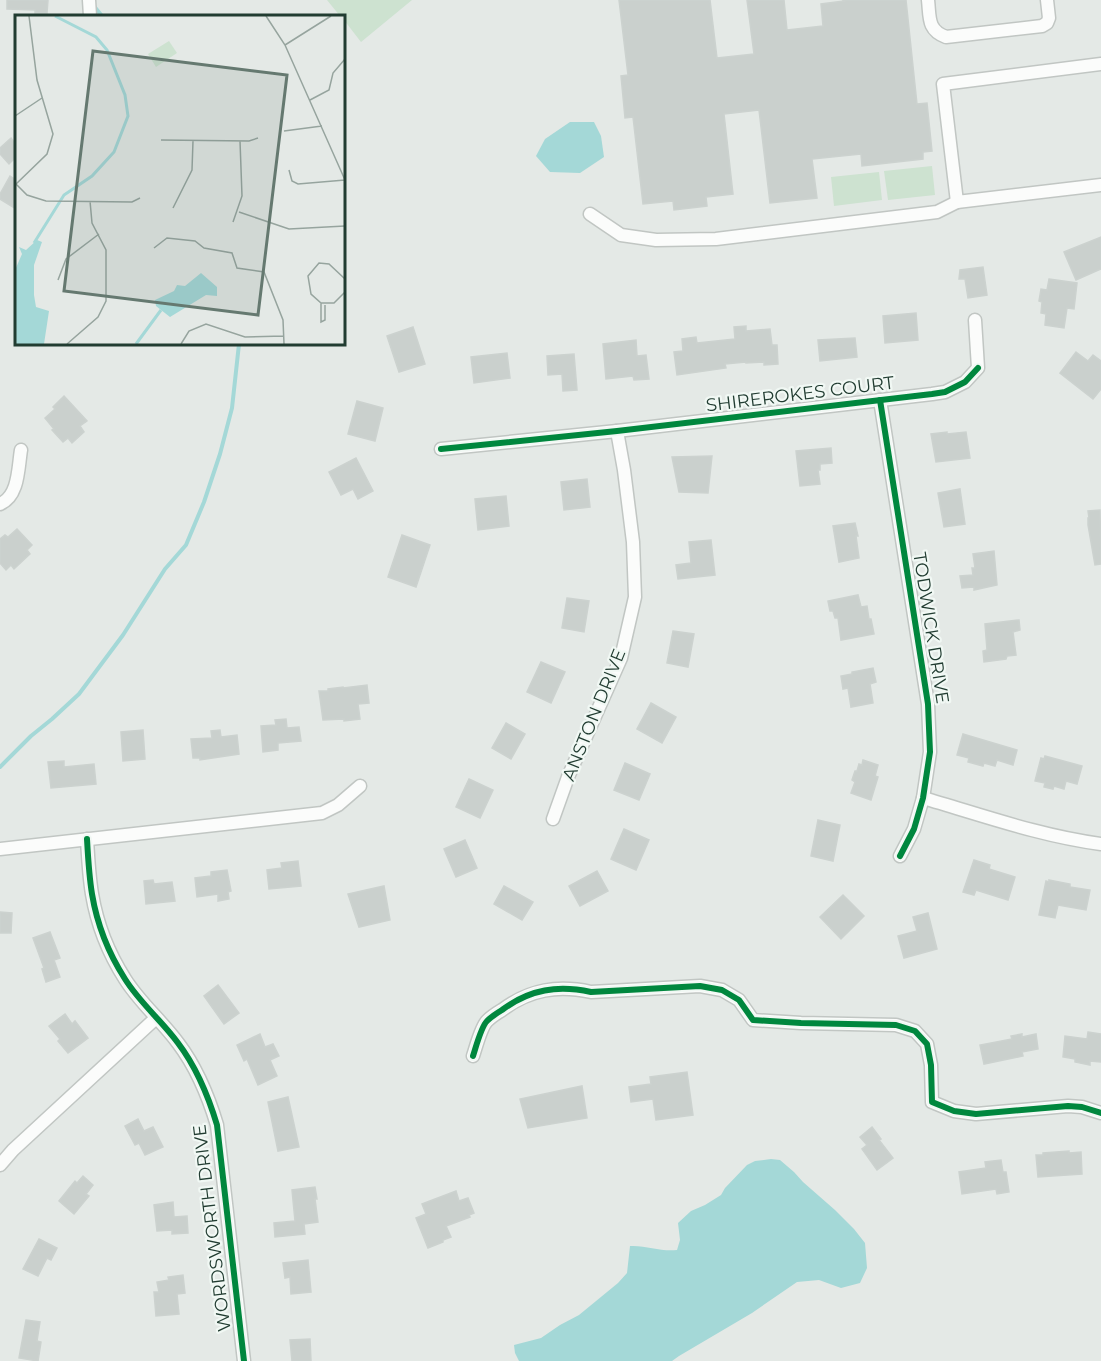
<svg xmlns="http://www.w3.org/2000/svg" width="1101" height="1361" font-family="Montserrat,sans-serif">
	<rect width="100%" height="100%" fill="#e4e9e6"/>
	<!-- green -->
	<g fill="#cde2d0">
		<polygon points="327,0 412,0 361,42 344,20 344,16 340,16"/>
		<polygon points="932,166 935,195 888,200 884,171"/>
		<polygon points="879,172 882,200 834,206 831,177"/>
	</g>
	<!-- water -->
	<g fill="#a4d8d7">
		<polygon points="570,122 594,122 601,136 604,157 580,173 550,172 536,156 545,139"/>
		<path d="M771,1159l9,1 14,12 9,10 32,28 19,19 11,14 2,25 -7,15 -19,5 -22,-8 -22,2 -45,31 -73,43 -7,5h-153l-4,-8 -1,-8 27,-7 19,-13 19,-10 39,-32 9,-10 3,-27c16,-1 31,6 47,4l3,-10 -2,-17 13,-12 14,-6 16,-10 4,-7 22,-23 8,-4z"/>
	</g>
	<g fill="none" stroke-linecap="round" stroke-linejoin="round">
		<!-- stream -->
		<g stroke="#a4d8d7" stroke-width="4">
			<polyline points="93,5 102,16"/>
			<polyline points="0,767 31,736 52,719 79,694 123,635 165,569 186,545 204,502 220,454 232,408 239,344"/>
		</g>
	</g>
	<!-- building -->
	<g fill="#cad0cd" stroke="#ccd2cf" stroke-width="1.5">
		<polygon points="7,0 48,0 47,13 35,13 35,10 7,9"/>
		<polygon points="619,0 710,0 717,58 754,54 747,0 784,0 787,30 823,26 821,4 844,1 843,0 906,0 917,104 927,103 932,151 923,152 923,159 862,166 861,154 812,159 817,198 770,203 759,110 724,114 733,194 706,197 707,206 674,210 673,201 643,204 633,117 625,118 621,76 628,75"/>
		<polygon points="11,138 16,145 16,157 9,164 0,154 0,148"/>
		<polygon points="10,176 16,180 16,209 0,199 0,194"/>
		<polygon points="1101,237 1101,269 1076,280 1064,252"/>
		<polygon points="983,267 987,295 968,298 965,279 959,279 960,270"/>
		<polygon points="1049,279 1077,283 1074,309 1067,308 1064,328 1045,325 1046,314 1041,313 1042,302 1039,301 1041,289 1047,290"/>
		<polygon points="916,313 918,340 885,343 883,316"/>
		<polygon points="746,326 746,331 770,329 772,345 777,345 778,364 764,365 764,362 746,363 746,362 725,364 726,368 677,375 674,352 683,351 682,339 696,337 697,343 735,339 734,327"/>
		<polygon points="413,327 425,364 399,372 387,336"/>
		<polygon points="855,338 857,357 820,361 818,340"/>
		<polygon points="636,340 637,356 646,355 649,379 634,380 633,376 606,379 603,344"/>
		<polygon points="1076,352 1088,361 1093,355 1101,361 1101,389 1093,399 1060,373"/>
		<polygon points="507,353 510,378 474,383 471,357"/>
		<polygon points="574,354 577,390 563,391 562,374 548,375 547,356"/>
		<polygon points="64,396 87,421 80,426 84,432 72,443 68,438 63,442 52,430 54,429 45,418 55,409 53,407"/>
		<polygon points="357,401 383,408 375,441 348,434"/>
		<polygon points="947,432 947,434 966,432 970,458 936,462 931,434"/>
		<polygon points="831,448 832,463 820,464 820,470 818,470 820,484 800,486 796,451"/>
		<polygon points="712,456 708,493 679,492 672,457"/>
		<polygon points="356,458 373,491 358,499 353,489 341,495 329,472"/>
		<polygon points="587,479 590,507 564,510 561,482"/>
		<polygon points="960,489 965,524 944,527 938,493"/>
		<polygon points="506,496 509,526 478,530 475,499"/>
		<polygon points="1100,510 1101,564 1095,565 1088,525 1088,518 1089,518 1088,511"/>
		<polygon points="855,523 858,536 856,536 859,558 839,562 833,526"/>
		<polygon points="17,529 32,545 27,550 30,554 14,569 11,565 6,570 0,563 0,539 5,535 8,537"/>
		<polygon points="402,535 430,545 416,587 388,577"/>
		<polygon points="711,540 715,575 678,579 676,565 691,563 689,542"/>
		<polygon points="994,551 997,585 974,590 974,587 962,588 960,576 973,575 972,568 975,568 973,554"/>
		<polygon points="858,595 861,607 867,606 869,619 871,619 874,634 841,640 838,618 835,618 833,611 830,611 828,601"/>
		<polygon points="567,598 589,601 584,632 562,628"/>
		<polygon points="1019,620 1020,630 1013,632 1016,655 1007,656 1006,659 984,662 983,651 987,650 985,624"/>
		<polygon points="673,631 694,634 688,667 667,663"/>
		<polygon points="541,662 565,672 551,703 527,692"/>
		<polygon points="873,668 876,682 870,684 873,703 851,707 848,688 843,689 841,676 852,674 852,672"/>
		<polygon points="367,685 369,703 358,704 360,719 344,721 344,719 323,720 319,691 328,691 328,689 343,687 343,688"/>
		<polygon points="651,703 676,717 662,743 637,729"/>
		<polygon points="286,719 287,728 299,727 301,741 278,743 278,750 263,752 261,726 276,725 275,720"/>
		<polygon points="506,723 525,734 511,759 492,748"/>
		<polygon points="143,730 145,759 123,761 121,732"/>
		<polygon points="220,730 221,737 237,735 239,754 200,760 200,758 193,758 191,739 212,738 211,731"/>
		<polygon points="963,734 1017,750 1013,765 997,760 995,766 984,763 983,766 968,762 969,758 957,755"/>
		<polygon points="1045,756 1082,766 1077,784 1066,781 1064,789 1054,786 1053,789 1044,787 1045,783 1035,781 1041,758 1044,759"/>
		<polygon points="863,760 878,765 875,776 878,777 871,800 851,793 855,782 852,780 855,771 857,771 859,764 862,765"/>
		<polygon points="64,761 64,767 94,764 96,784 51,788 48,762"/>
		<polygon points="625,763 650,774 639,800 614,790"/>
		<polygon points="469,779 493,790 480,818 456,807"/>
		<polygon points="818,820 840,825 833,861 811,856"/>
		<polygon points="624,829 649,840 636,870 611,859"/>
		<polygon points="465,840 477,868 456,877 444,849"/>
		<polygon points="974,860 990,865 989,869 1015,877 1008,900 976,890 974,895 963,892"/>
		<polygon points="298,861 301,886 269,889 267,870 282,868 281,863"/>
		<polygon points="227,870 231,891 228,892 229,899 218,901 218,894 197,897 195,878 211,876 211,872"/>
		<polygon points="597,871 608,891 580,906 569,886"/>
		<polygon points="153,880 154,884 172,882 175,901 146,904 144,881"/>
		<polygon points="1049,880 1070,884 1070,887 1090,890 1086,910 1058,905 1055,918 1039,915 1046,881 1049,882"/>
		<polygon points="384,886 390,920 359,927 348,894"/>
		<polygon points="504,886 533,902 522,920 494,904"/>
		<polygon points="843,895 864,916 841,939 820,917"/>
		<polygon points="0,912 12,913 11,933 0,933"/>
		<polygon points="928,913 937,949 904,958 898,936 917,931 913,917"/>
		<polygon points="50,932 60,958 54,960 60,977 46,982 42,969 44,968 33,938"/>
		<polygon points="218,985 239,1013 224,1024 204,996"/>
		<polygon points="65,1014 72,1024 75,1021 88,1038 68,1053 58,1041 60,1039 49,1026"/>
		<polygon points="1088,1032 1101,1034 1101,1062 1090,1061 1090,1065 1075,1062 1075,1059 1063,1057 1065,1036 1087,1039"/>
		<polygon points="260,1034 265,1047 273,1044 279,1056 270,1060 277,1076 258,1085 247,1059 244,1061 237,1045"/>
		<polygon points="1022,1034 1022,1037 1036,1034 1038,1049 1022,1052 1023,1056 984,1064 980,1045 1012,1039 1011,1036"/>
		<polygon points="687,1072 693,1115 656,1120 653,1099 631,1102 629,1087 651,1084 650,1077"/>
		<polygon points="582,1086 587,1118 528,1128 520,1099"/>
		<polygon points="288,1097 299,1147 278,1151 268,1102"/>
		<polygon points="138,1119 144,1131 153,1127 163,1147 145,1155 139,1143 135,1145 125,1126"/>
		<polygon points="872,1127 881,1139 879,1140 893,1158 877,1170 862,1149 867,1145 860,1137"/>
		<polygon points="1069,1151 1069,1153 1081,1152 1082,1174 1038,1177 1036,1155 1043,1155 1043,1153"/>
		<polygon points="1001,1160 1003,1172 1006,1172 1009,1192 997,1194 996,1189 962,1194 959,1172 986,1168 985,1162"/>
		<polygon points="83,1176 93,1185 86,1194 89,1196 74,1214 59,1201 75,1181 77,1183"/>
		<polygon points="315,1187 317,1199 315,1199 318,1222 304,1224 305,1234 275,1237 274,1223 295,1221 292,1190"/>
		<polygon points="456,1191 459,1201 468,1198 474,1213 469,1215 470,1217 446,1226 451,1237 443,1240 443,1242 428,1248 416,1218 426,1214 422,1204"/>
		<polygon points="173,1202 174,1217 187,1216 188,1233 172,1234 172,1230 157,1231 154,1205"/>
		<polygon points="39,1239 57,1248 51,1260 47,1258 38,1276 23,1269"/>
		<polygon points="308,1260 311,1292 291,1294 290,1277 285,1278 283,1263"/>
		<polygon points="183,1275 185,1293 177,1294 179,1314 156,1316 154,1292 159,1292 157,1282 169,1280 168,1277"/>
		<polygon points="26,1320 40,1322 37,1341 41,1342 38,1361 19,1358"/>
		<polygon points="310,1339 311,1361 292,1361 290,1340"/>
	</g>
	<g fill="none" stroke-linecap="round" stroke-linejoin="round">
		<defs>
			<g id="minor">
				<polyline points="89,0 90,16"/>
				<path d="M928,0c2,17 -1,30 18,37l96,-11 5,-3 2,-5 -2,-18"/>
				<polyline points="1101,64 943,84 957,202 1101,185"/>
				<polyline points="590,214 621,235 656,240 716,239 937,212 957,202"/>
				<polyline points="880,400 928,704 930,752 923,798 914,829 900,856"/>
				<polyline points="441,449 617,431 932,394 945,392 965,382 978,368 975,320"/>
				<path d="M0,504c19,-8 18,-36 21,-54"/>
				<path d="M923,798c59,17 117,38 178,46"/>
				<polyline points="553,819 568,777 621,658 635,597 633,542 624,470 617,431"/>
				<path d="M87,839c1,18 2,37 5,55 5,30 17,60 33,85 15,24 37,42 53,64 19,25 30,52 39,82l27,236"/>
				<polyline points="0,849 322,813 338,805 360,786"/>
				<path d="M473,1056c3,-9 8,-29 14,-35 4,-4 10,-8 15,-11 28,-21 56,-25 89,-18l109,-6 22,4 17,10 14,20 48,3 95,2 19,6 12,13 4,21 1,37 22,9 22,3 92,-8 14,1 19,6"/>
				<polyline points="0,1165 13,1150 156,1018"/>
			</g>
		</defs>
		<!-- minor casing -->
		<use href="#minor" stroke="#c1c6c3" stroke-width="15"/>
		<!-- minor -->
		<use href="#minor" stroke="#fbfcfb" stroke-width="12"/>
		<defs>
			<g id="cycleway">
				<polyline points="880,400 928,704 930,752 923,798 914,829 900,856"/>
				<polyline points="441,449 617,431 932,394 945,392 965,382 978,368"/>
				<path d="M87,839c1,18 2,37 5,55 5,30 17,60 33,85 15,24 37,42 53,64 19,25 30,52 39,82l27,236"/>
				<path d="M473,1056c3,-9 8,-29 14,-35 4,-4 10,-8 15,-11 28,-21 56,-25 89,-18l109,-6 22,4 17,10 14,20 48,3 95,2 19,6 12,13 4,21 1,37 22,9 22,3 92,-8 14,1 19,6"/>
			</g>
		</defs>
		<!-- cycleway casing -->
		<use href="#cycleway" stroke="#f1f8f4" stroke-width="10"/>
		<!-- cycleway -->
		<use href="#cycleway" stroke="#00873e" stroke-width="6"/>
	</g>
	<g text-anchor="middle" stroke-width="4.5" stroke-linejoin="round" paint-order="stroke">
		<!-- street labels -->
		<g font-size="18" fill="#213c31" stroke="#f1f8f4">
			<text transform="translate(800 394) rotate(-7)" y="6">SHIREROKES COURT</text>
			<text transform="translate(931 628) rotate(81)" y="6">TODWICK DRIVE</text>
			<text transform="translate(594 715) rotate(-68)" y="6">ANSTON DRIVE</text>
			<text transform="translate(212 1228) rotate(-97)" y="6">WORDSWORTH DRIVE</text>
		</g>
	</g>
	<!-- overview -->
	<g transform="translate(15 15)">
		<rect width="330" height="330" fill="#e4e9e6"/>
		<path d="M154,26l8,12 -21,14 -8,-13z" fill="#cde2d0"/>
		<path d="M22,225l5,2 -8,23v30l2,12 13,4 -5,33h-29v-74l7,-16 -3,-7 7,3zM186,258l16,14v9l-11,-1 -36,22 -14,-11 -1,-6 19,-9 3,-6 8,1z" fill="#a4d8d7"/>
		<path fill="none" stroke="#a4d8d7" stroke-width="3" d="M19,228l30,-48 28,-19 22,-24 14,-36 -3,-21 -18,-45 -11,-13 -41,-21M121,329l25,-34"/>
		<path fill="none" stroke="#96a49e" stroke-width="1.5" d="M251,1l19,29 60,135M270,30l46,-29M295,85l19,-10 4,-17 12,-14M0,101l27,-18M269,116l38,-5M146,125l88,1 9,-3M274,155l3,11 6,3 47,-4M1,169l11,11 19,6 86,1 8,-4M0,170l32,-31 6,-20 -16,-54 -8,-64M158,193l19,-38 1,-29M224,197l50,17 56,-3M218,207l9,-26 -2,-55M139,233l13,-10 28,3 9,7 28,5 5,15 27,4 19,48 1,24M330,264l-16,-15 -10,-1 -11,13 3,18 10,9h13l11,-11M43,265l8,-21 33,-25M306,288v19l4,-2v-15M52,329l31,-27 8,-16v-51l-14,-27 -2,-22M166,329l8,-13 17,-7 39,13 39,-1"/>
		<path fill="#657970" fill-opacity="0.15" stroke="#657970" stroke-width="3" d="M78,36l194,24 -29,240 -194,-24z"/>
		<rect width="330" height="330" fill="none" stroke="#213c31" stroke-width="3"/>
	</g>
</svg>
